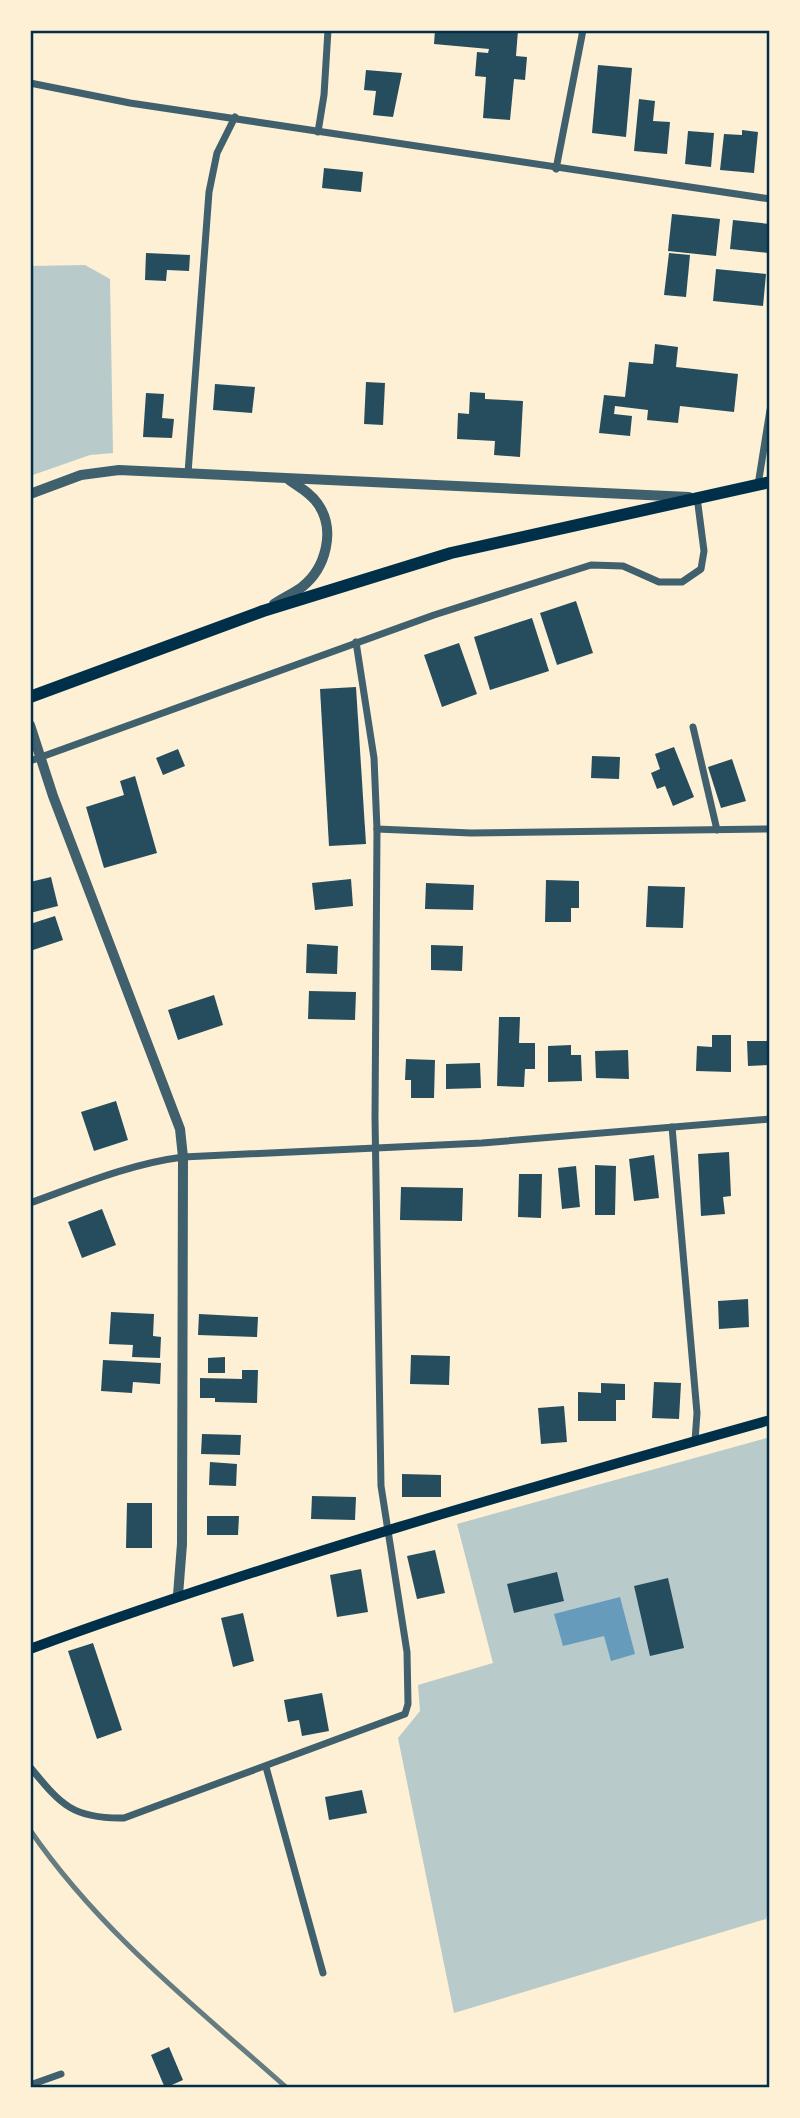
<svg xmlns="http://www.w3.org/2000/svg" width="800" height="2118" font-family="'Titillium Web',sans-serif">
	<rect width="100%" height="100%" fill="#fdf0d5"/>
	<!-- green -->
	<g fill="#b9caca">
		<polygon points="85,265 110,279 113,453 90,455 30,476 30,266"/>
		<polygon points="770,1437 770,1903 766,1919 454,2013 398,1738 420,1711 418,1685 493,1663 457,1524"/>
	</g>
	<!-- water -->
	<polygon fill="#669bbc" points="620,1597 635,1654 611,1661 604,1636 563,1646 554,1614"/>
	<!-- building -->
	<g fill="#264d5e">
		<polygon points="435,30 518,30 516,56 527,57 525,80 514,79 510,120 483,118 486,77 475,76 477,52 488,53 489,49 434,44"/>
		<polygon points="598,65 632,68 626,137 592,133"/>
		<polygon points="366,70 402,73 393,117 373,115 376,91 364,90"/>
		<polygon points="639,99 655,101 653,121 670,122 667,154 634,151"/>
		<polygon points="742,130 758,132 754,173 720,170 724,134 742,135"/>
		<polygon points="688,131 714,133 711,167 685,164"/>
		<polygon points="324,168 363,172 361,192 322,188"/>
		<polygon points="672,214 720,219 716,256 668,251"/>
		<polygon points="733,220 770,224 768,253 730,249"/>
		<polygon points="146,253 190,255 189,271 167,270 166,281 145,280"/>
		<polygon points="669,253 690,255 686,297 664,295"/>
		<polygon points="716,269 766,274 763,306 713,301"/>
		<polygon points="655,344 678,347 676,367 738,374 734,412 680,406 678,423 647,420 648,410 615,406 614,414 632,416 630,436 599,433 604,395 625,397 629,362 653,364"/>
		<polygon points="366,382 385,383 383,425 364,424"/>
		<polygon points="215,384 255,387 252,413 213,410"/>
		<polygon points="470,392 485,393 485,399 523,401 520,457 494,455 495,441 457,439 458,413 469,414"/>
		<polygon points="146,393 164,394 162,418 174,419 172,438 143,437"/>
		<polygon points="576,601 593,653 557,665 540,613"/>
		<polygon points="532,618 549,671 490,690 474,637"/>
		<polygon points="459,643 477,694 442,707 424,655"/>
		<polygon points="356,687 366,844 329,846 320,689"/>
		<polygon points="674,747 694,797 673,806 665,786 657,789 651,773 660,769 655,754"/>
		<polygon points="178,749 185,766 163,775 156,758"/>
		<polygon points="592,756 620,757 619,779 591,778"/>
		<polygon points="732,759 746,801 721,808 708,767"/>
		<polygon points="135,776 157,853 104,868 86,807 124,795 120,781"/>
		<polygon points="51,877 58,906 30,913 30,882"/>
		<polygon points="351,879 353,906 315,910 312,883"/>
		<polygon points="546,880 579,881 579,908 571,908 571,922 545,922"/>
		<polygon points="426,883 474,885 473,910 425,909"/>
		<polygon points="648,886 685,887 683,928 646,927"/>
		<polygon points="55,916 63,940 30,951 30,924"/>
		<polygon points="307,944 338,946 337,974 306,973"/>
		<polygon points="431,945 463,946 462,971 431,970"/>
		<polygon points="309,991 356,992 355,1020 308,1019"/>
		<polygon points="214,995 223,1025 178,1040 168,1010"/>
		<polygon points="499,1017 520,1017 519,1043 535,1043 535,1069 525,1069 524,1087 497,1086"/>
		<polygon points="712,1035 731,1035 731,1072 696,1071 697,1046 712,1047"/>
		<polygon points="747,1041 770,1041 770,1065 748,1066"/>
		<polygon points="571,1045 571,1055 581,1055 582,1081 548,1082 548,1046"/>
		<polygon points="628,1050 629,1079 596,1078 595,1051"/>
		<polygon points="406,1059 435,1060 434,1098 411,1098 411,1080 405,1080"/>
		<polygon points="480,1063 481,1088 446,1089 446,1064"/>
		<polygon points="116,1101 128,1140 94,1151 81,1112"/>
		<polygon points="729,1152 731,1196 723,1197 725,1214 701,1216 698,1154"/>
		<polygon points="654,1155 659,1198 634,1201 629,1159"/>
		<polygon points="595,1165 616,1166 615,1215 595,1215"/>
		<polygon points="576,1166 580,1207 562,1209 558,1168"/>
		<polygon points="519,1174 542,1174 541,1218 518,1217"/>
		<polygon points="401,1187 463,1188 462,1221 400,1220"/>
		<polygon points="102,1209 116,1245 82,1258 68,1222"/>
		<polygon points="748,1299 749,1327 719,1329 718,1301"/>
		<polygon points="111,1312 154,1314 153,1336 161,1337 160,1358 132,1357 133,1345 109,1344"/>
		<polygon points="199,1314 258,1317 257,1337 198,1335"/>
		<polygon points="411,1355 450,1356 449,1385 410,1384"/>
		<polygon points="225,1357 225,1373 208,1373 208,1358"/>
		<polygon points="103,1360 161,1363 160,1384 133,1382 132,1393 101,1391"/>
		<polygon points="242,1370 258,1370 257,1403 215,1402 215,1398 200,1398 200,1378 242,1379"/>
		<polygon points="654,1382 681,1383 679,1419 652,1418"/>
		<polygon points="601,1383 625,1384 625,1400 616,1400 616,1421 578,1421 578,1392 601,1393"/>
		<polygon points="564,1406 567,1442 541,1444 538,1408"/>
		<polygon points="202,1434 241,1435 240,1455 201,1454"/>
		<polygon points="210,1462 237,1464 236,1486 209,1485"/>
		<polygon points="402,1474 441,1475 441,1497 402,1497"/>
		<polygon points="312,1496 356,1497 355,1520 311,1519"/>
		<polygon points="127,1503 152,1503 152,1548 126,1548"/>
		<polygon points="207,1516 239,1516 238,1535 207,1535"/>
		<polygon points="435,1550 445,1593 417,1599 407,1556"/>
		<polygon points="361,1569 368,1612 337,1617 330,1575"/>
		<polygon points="557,1572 564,1601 514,1613 507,1584"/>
		<polygon points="668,1578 684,1648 650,1656 634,1586"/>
		<polygon points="243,1613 254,1661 233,1667 221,1618"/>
		<polygon points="93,1643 122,1730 97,1739 68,1651"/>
		<polygon points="322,1693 329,1731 302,1736 299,1720 288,1722 284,1700"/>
		<polygon points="362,1790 367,1813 329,1820 325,1797"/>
		<polygon points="169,2047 183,2080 165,2088 151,2055"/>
	</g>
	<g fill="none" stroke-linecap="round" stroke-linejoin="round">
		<!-- minor -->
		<g stroke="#3f606c" stroke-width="7">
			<polyline points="30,83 130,103 770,199"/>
			<polyline points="318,132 324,95 328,30"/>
			<polyline points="556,169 583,30"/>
			<polyline points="188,473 209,192 217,153 235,117"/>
			<polyline points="758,485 770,410"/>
			<polyline points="693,727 717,830"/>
			<polyline points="30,761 434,615 591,565 623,566 659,582 682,582 701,569 704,551 697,497"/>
			<polyline points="377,829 471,833 770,829"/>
			<polyline points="672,1127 697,1413 695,1441"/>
			<path d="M30,1203c50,-18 99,-39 153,-46l299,-14 288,-24"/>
			<path d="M30,1767c31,38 43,52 94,51l281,-104 3,-10 -1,-52 -26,-166 -6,-368 2,-289 -3,-71 -18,-116"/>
			<polyline points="266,1767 323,1973"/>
			<polyline points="30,2085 61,2074"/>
		</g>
		<!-- tertiary -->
		<g stroke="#3f606c" stroke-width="10">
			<polyline points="30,494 81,475 119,470 689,497"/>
			<path d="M274,604c9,-6 20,-11 28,-17 24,-19 34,-57 16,-83 -7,-11 -19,-17 -29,-24"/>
			<polyline points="30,725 53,796 180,1129 183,1157 182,1544 178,1595"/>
		</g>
		<!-- secondary -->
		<path stroke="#003049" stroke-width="10" d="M30,1649c243,-89 491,-159 740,-229"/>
		<!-- primary -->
		<polyline stroke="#003049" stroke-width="12" points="30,697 263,611 451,553 770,482"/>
		<!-- rail -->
		<path stroke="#657d81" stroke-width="5" d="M30,1830c70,102 166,177 257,258"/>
	</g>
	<!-- border -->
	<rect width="800" height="2118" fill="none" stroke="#fdf0d5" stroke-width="63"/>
	<rect x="32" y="32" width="736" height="2054" fill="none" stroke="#003049" stroke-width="2.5"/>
</svg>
